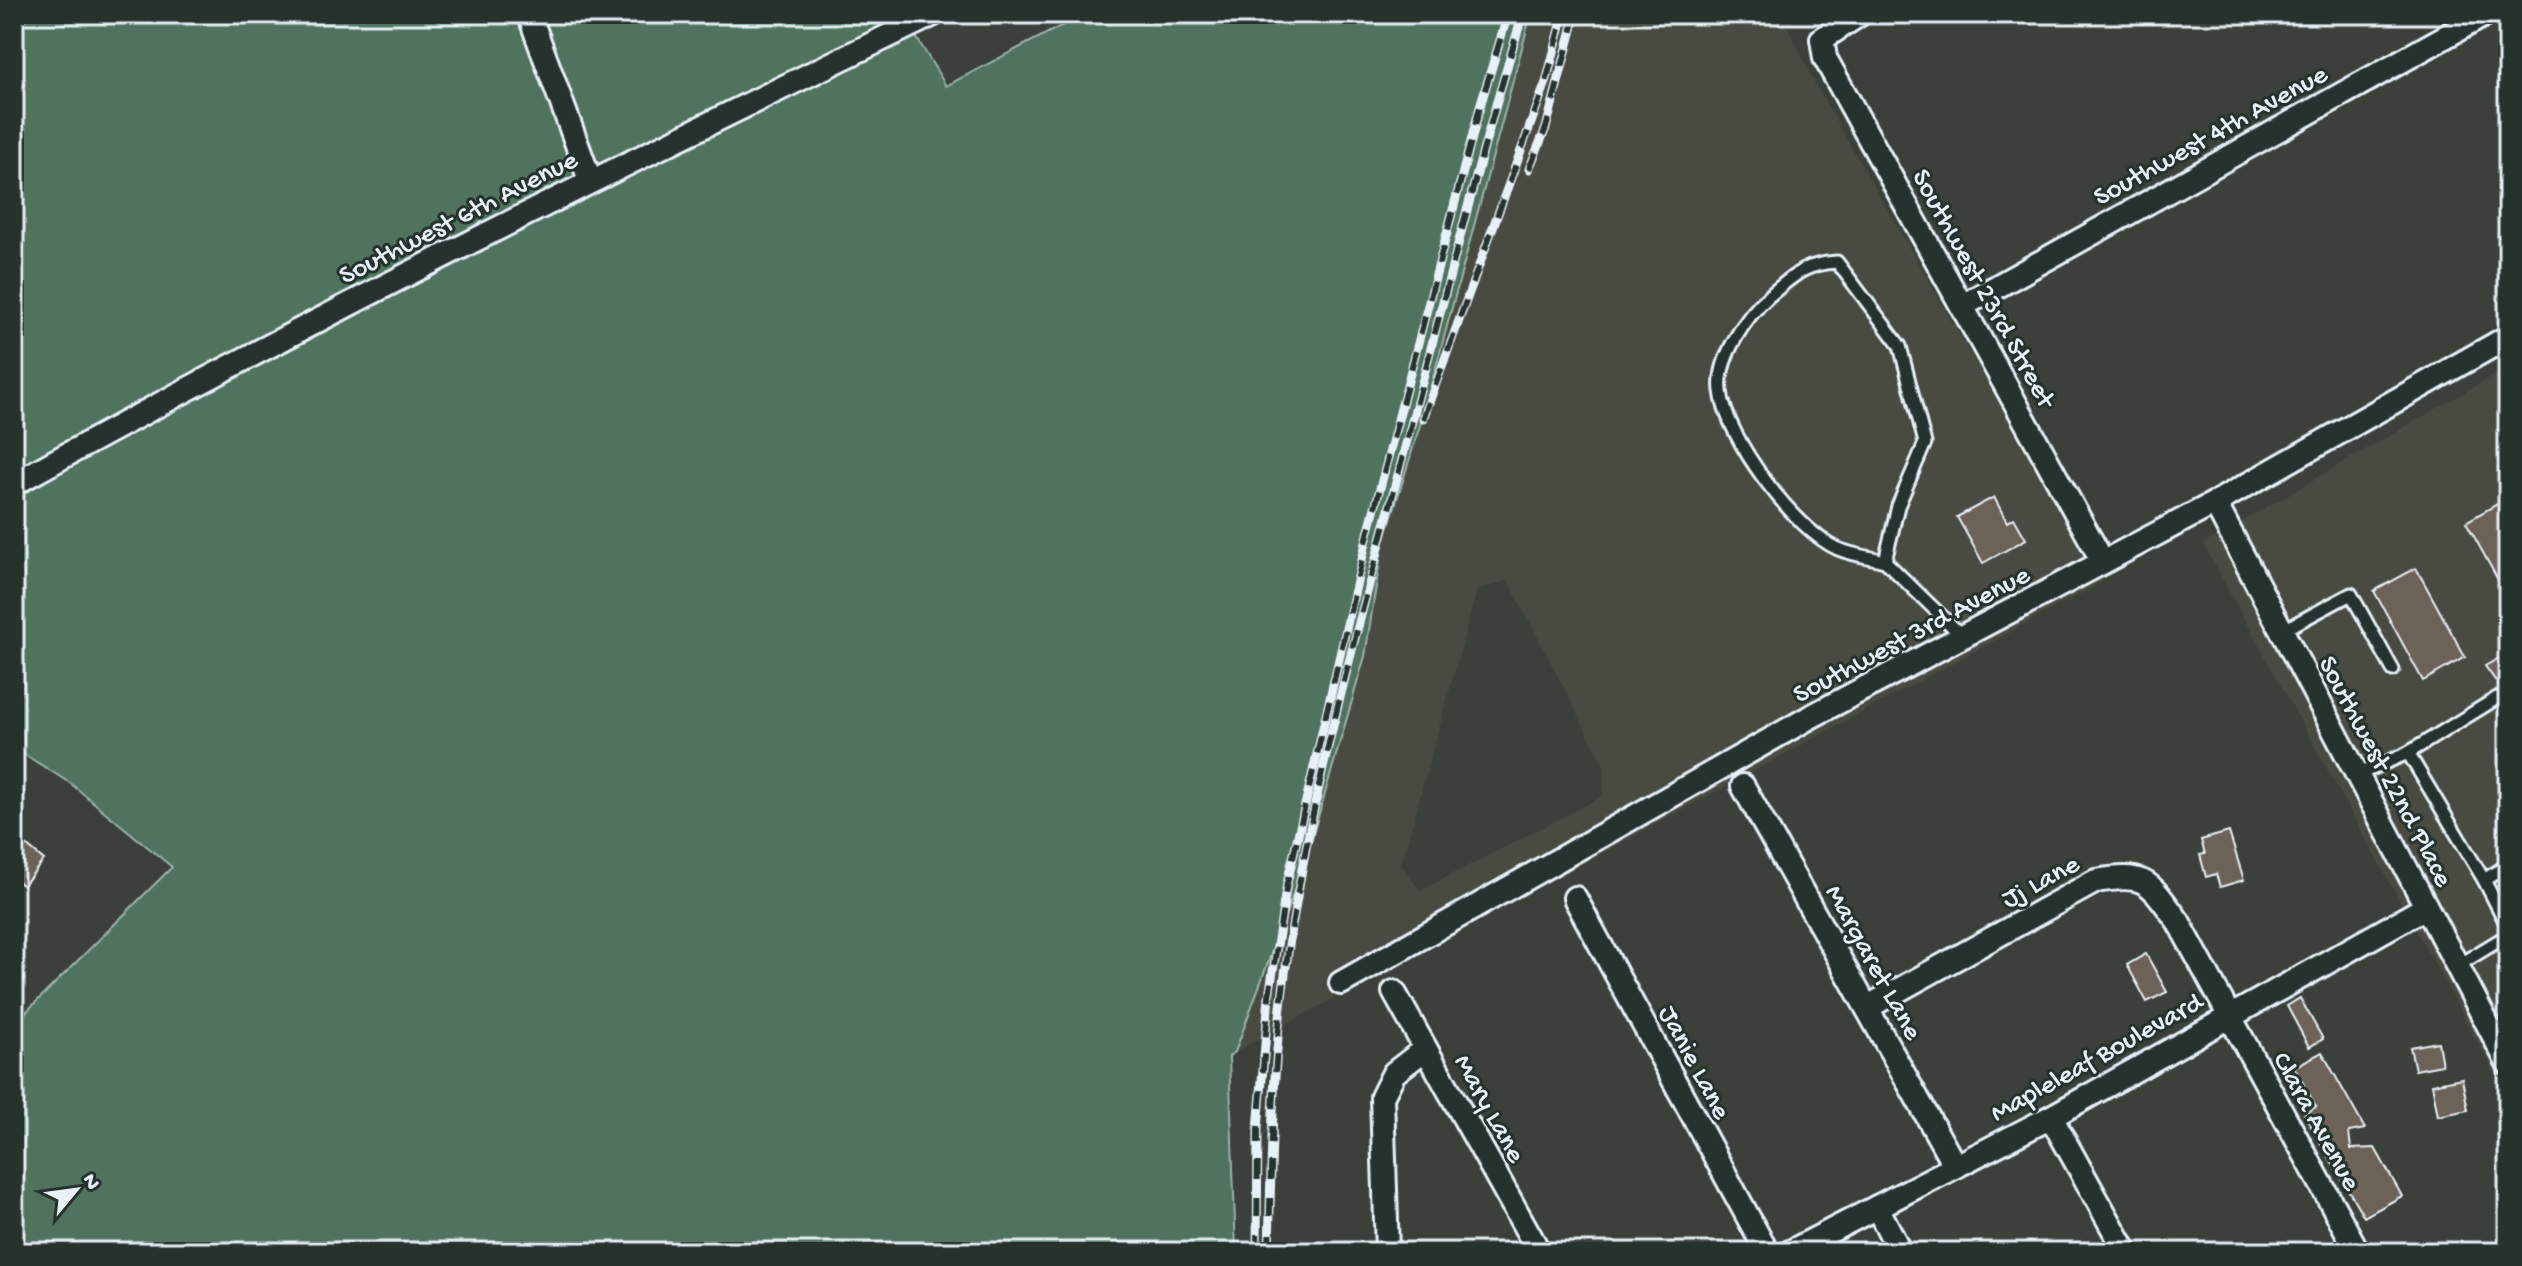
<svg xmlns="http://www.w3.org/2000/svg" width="2522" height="1266" font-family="'Gochi Hand',sans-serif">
	<rect width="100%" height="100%" fill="#3b413a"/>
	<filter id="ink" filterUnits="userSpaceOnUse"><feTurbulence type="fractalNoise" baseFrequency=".0125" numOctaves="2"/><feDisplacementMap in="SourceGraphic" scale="16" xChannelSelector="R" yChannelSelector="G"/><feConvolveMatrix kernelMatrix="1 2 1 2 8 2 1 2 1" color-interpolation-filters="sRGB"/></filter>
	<g filter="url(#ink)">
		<!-- built -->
		<g fill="#4a4b43" fill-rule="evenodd">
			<path d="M1531,14h273l-17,11 28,59 287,498 -867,470 70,-191 60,-205 17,-108 40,-129zM1508,580l97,187 -2,29 -183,95 -19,-26 76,-275zM1970,623l8,19 -161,83 -477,270 -5,2 -9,-17 481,-273z"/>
			<polygon points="2508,367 2508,1097 2203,544"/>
		</g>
		<!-- green -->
		<g fill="#50735e" stroke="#9cb2ab" stroke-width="2">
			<polygon points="36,14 517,14 576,176 222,356 14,472 14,26"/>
			<polygon points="541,14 903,14 905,17 597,165"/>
			<path d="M1084,14h447l-109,405 -40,129 -17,108 -60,206 -70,190 -6,4 7,196h-1222v-228l158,-157 -102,-84 -56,-35v-252c295,-165 597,-315 901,-461l31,51z"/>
		</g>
		<!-- building -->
		<g fill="#6d6258" stroke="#e8f1f8" stroke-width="2">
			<polygon points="1994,497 2007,522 2014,518 2026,539 1983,563 1957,517"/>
			<polygon points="2501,502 2508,515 2508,598 2466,522"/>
			<polygon points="2416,568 2465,657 2423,681 2374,591"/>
			<polygon points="2508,653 2508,706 2505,694 2485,666"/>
			<polygon points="2229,832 2244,880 2220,887 2216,874 2206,877 2200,855 2205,854 2201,840"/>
			<polygon points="14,835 44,860 23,886 14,878"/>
			<polygon points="2146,954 2167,992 2147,1002 2127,965"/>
			<polygon points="2300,998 2323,1039 2309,1047 2287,1006"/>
			<polygon points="2438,1042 2442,1065 2415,1070 2410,1047"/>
			<polygon points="2322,1052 2365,1129 2349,1132 2351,1149 2375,1148 2402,1196 2364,1217 2304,1114 2316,1107 2294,1067"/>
			<polygon points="2462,1078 2468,1110 2438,1116 2432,1084"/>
		</g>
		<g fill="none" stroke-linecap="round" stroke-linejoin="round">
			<defs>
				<g id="service">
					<path d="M1885,561c-15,-4 -33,-6 -47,-12 -43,-19 -112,-111 -117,-158 -4,-32 25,-75 48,-95 26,-21 34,-32 68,-34l63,84 25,97 -27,63 -13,55 78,76"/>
					<polyline points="2282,631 2351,594 2393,670"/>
					<polyline points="2408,753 2497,698"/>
					<polyline points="2357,775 2408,753 2484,880"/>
					<polyline points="2508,865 2484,880 2508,927"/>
					<polyline points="2457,966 2508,935"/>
				</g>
				<g id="minor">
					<polyline points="529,14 590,180"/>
					<polyline points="1860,14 1822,39 1825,58 2103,562"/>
					<polyline points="1962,306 2486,14"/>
					<path d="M14,484c301,-168 610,-320 920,-470"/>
					<polyline points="2215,503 2508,1063"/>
					<polyline points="1743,786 1955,1166"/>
					<polyline points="1575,898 1767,1252"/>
					<polyline points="1341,983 1812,716 2215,503 2508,337"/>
					<polyline points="1394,992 1539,1252"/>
					<path d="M1868,1007l228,-126c51,-9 53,1 82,40l180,331"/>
					<polyline points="2051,1117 2126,1252"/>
					<polyline points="1877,1207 1900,1252"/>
					<polyline points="1387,1252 1382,1097 1394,1073 1425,1049"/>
					<polyline points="1790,1252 2051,1117 2426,907"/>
				</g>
			</defs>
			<!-- service casing -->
			<use href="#service" stroke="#e8f1f8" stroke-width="17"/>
			<!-- minor casing -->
			<use href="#minor" stroke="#e8f1f8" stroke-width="28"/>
			<!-- service -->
			<use href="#service" stroke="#26332d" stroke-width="11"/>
			<!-- minor -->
			<use href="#minor" stroke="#26332d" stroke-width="22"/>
			<defs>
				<g id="rail">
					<polyline points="1529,169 1546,128 1576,14"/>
					<polyline points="1423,419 1546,82 1564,14"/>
					<polyline points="1257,1252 1258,1129 1269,996 1287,883 1368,534 1481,103 1508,14"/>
					<path d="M1269,1252c2,-85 3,-170 13,-254 22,-187 77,-372 124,-554 38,-144 73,-288 117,-430"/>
				</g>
			</defs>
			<!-- rail casing -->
			<use href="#rail" stroke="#e8f1f8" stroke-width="9"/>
			<!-- rail -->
			<use href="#rail" stroke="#26332d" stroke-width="6" stroke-dasharray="18" stroke-linecap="butt"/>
		</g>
	</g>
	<g text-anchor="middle" stroke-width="6" stroke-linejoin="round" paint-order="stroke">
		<!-- street labels -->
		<g font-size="28" fill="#e8f1f8" stroke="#26332d">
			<text transform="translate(2209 133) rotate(-29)" y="10">Southwest 4th Avenue</text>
			<text transform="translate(457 215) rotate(-27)" y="10">Southwest 6th Avenue</text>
			<text transform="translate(1986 287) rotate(61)" y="10">Southwest 23rd Street</text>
			<text transform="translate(1910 632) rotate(-28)" y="10">Southwest 3rd Avenue</text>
			<text transform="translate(2388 770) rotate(62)" y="10">Southwest 22nd Place</text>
			<text transform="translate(2039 879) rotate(-28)" y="10">Jj Lane</text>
			<text transform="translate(1876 961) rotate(61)" y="10">Margaret Lane</text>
			<text transform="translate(2095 1055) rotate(-29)" y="10">Mapleleaf Boulevard</text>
			<text transform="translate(1697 1061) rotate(62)" y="10">Janie Lane</text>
			<text transform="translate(1492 1107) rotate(61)" y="10">Mary Lane</text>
			<text transform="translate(2319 1120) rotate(61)" y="10">Clara Avenue</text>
		</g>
	</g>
	<!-- margin -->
	<rect width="2522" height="1266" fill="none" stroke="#26332d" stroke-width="48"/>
	<rect x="24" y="24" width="2474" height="1218" fill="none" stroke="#e8f1f8" stroke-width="3" filter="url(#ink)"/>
	<!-- north arrow -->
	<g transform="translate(76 1190) rotate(61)" stroke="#26332d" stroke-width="6" paint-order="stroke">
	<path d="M0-6L14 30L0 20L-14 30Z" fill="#e8f1f8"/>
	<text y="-12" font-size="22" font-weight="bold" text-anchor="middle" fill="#e8f1f8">N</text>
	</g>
</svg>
